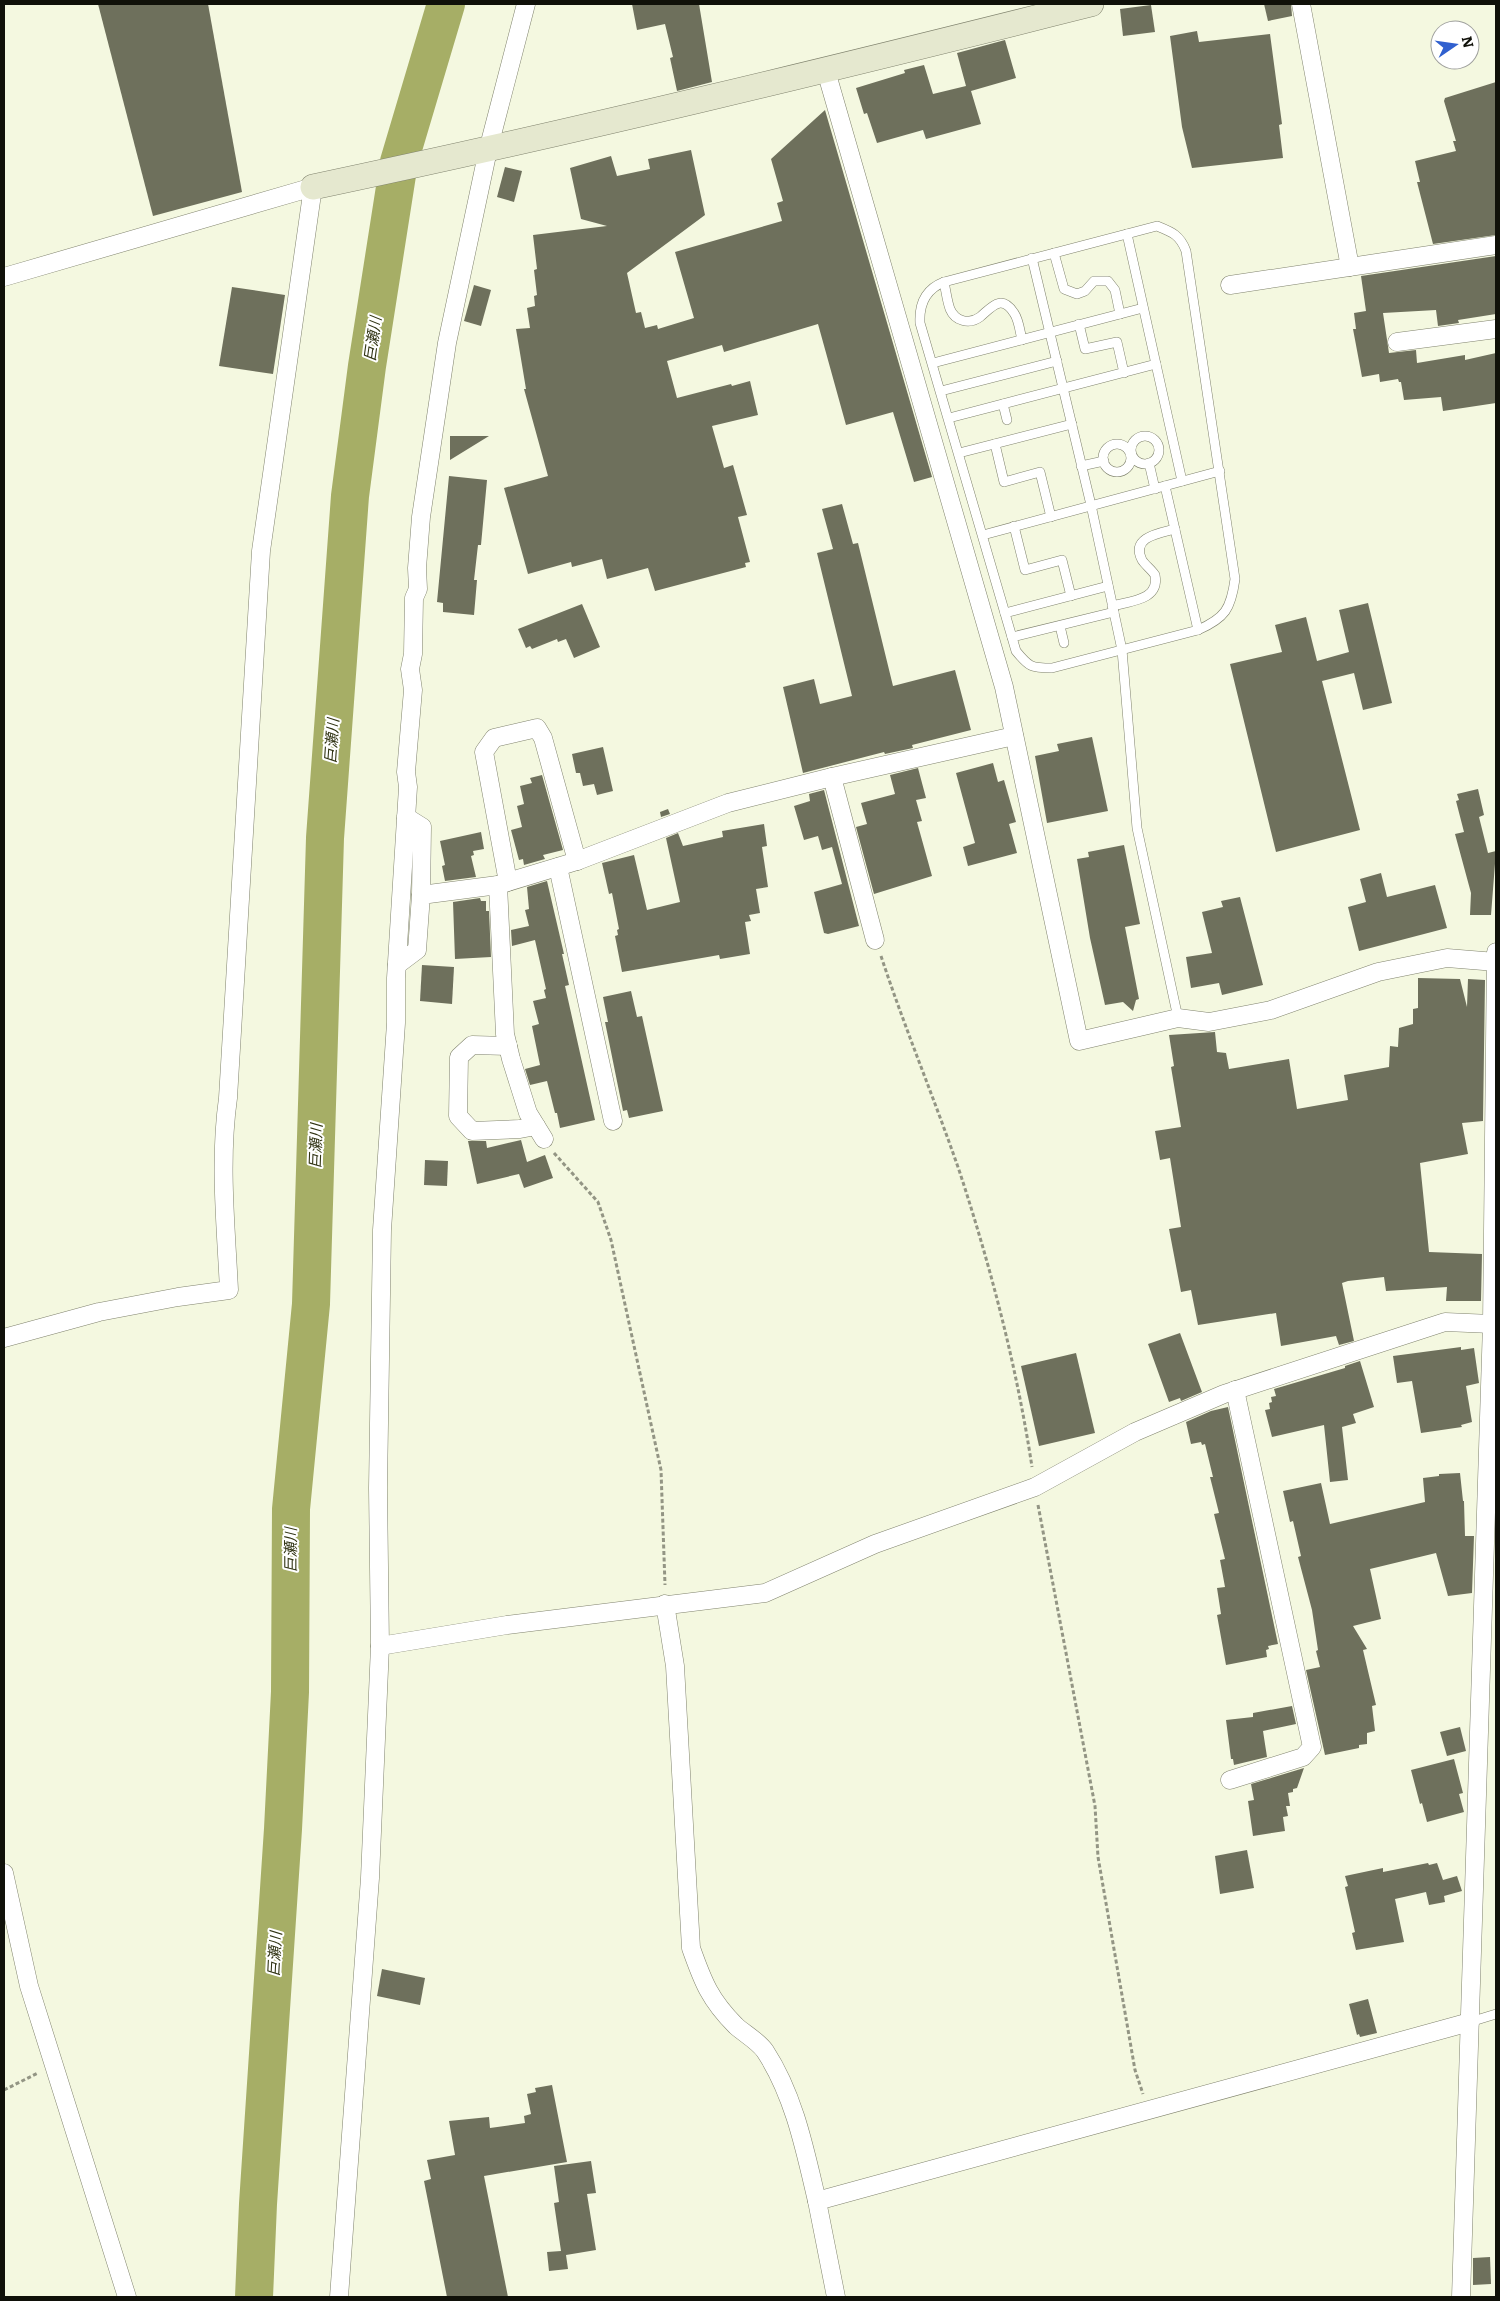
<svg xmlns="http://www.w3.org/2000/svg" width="1500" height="2301" font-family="Literata,'Noto Sans JP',serif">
	<rect width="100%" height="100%" fill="#f4f8e0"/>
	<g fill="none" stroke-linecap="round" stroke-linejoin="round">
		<!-- river -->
		<polyline stroke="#a6ae66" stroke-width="38" points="254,2297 258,2204 283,1829 290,1692 291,1509 311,1304 325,838 350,496 367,366 399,162 446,4"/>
	</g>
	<!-- building -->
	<g fill="#6e705c">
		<polygon points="98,4 208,4 242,192 153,216"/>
		<polygon points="632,4 699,4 712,82 677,91 670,58 673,57 665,24 637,30"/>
		<polygon points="1264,4 1291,4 1292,16 1268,21"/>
		<polygon points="1151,5 1155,32 1123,36 1120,9"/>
		<polygon points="1197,31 1199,42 1270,34 1282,124 1279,125 1283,158 1192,168 1182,127 1170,36"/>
		<polygon points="1005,40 1016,78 971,91 981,124 926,139 923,130 877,143 867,113 864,114 856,88 905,73 904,70 924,65 933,94 966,86 957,53"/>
		<polygon points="1496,82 1496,235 1433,244 1417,182 1420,182 1415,161 1456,151 1453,141 1456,141 1444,101 1445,98"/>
		<polygon points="825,110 932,477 914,482 893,412 846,425 818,324 724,352 722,345 667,361 677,398 731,384 732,386 750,381 758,415 712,426 724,468 733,465 747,515 738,517 750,562 745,563 746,567 655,591 648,568 607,579 602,559 572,567 571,562 528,574 504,488 548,476 524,389 526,389 516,329 530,328 527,308 535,306 534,296 537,295 534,270 537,269 533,235 607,226 581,219 570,168 611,156 617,176 650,169 648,159 691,150 705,215 627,273 636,313 641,312 645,328 657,325 658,329 694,318 675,252 782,221 777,203 783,201 771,159"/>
		<polygon points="505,167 522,171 514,202 497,197"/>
		<polygon points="1496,256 1496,314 1458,320 1459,323 1438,326 1436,310 1383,313 1389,353 1416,350 1417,363 1465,355 1465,360 1496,353 1496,403 1443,411 1441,397 1404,400 1401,382 1399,382 1398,379 1380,382 1379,374 1362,377 1353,329 1356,329 1354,313 1366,311 1361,276"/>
		<polygon points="474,285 491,290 481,326 464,321"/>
		<polygon points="232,287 285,295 273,374 219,366"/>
		<polygon points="450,436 489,436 450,460"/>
		<polygon points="449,476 487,480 481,545 478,545 474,580 477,580 474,615 443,612 443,603 437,602"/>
		<polygon points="842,504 853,544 858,543 893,686 955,670 971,730 912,745 913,748 885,754 884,752 803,773 783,687 814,679 820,704 852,696 817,553 833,549 822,509"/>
		<polygon points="1368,603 1392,703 1363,710 1354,673 1322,681 1360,830 1276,852 1230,664 1282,652 1275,625 1306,617 1317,661 1349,652 1339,610"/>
		<polygon points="582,604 600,647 574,658 566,639 558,642 557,639 532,649 530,646 526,648 518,629"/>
		<polygon points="1092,737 1108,811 1047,823 1035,756 1059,751 1057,744"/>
		<polygon points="603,747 613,791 597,795 594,784 583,786 580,773 576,773 572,754"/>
		<polygon points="993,763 998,782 1004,780 1016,822 1009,824 1017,853 968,866 963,847 975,843 956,773"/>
		<polygon points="918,768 926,798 916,800 922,821 917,822 932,876 874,894 856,827 867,824 861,803 895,794 890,775"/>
		<polygon points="542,775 563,850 543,855 545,859 524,865 523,859 519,860 511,830 522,827 517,806 524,804 520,786 532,783 530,778"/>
		<polygon points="1478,789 1484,815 1479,817 1488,853 1496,851 1491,915 1470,915 1471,893 1455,834 1464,832 1456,801 1459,800 1457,794"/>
		<polygon points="824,790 859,926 828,934 824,933 814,892 842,884 832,847 822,850 818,836 804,840 794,806 810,801 809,794"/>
		<polygon points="668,809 670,814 661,817 660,812"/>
		<polygon points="764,824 767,846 762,847 768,887 756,889 760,913 749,915 751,921 745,922 750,954 720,959 719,955 622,972 615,936 618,935 617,930 619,929 612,893 609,894 602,863 634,855 647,910 680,902 666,838 678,833 683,846 723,837 722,831"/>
		<polygon points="481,832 484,849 473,851 474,855 471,856 476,877 445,881 442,866 445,865 440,841"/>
		<polygon points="1124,845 1140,924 1125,927 1139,999 1136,1000 1133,1011 1123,1002 1105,1005 1090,938 1077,859 1089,857 1088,852"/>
		<polygon points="1381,873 1387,897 1435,885 1447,928 1359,951 1348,907 1366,902 1360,879"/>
		<polygon points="547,881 564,954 562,954 569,985 565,986 595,1120 560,1128 557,1113 555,1113 547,1081 530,1085 525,1069 540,1065 532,1026 539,1024 533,1001 546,998 544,990 546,989 535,940 512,946 511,930 529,926 525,910 529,909 527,887"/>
		<polygon points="1240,897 1263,985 1222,995 1219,983 1191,988 1186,957 1212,953 1202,912 1223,907 1221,901"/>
		<polygon points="480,898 481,901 486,901 486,911 489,911 491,957 455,959 453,902"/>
		<polygon points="422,965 454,967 452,1004 420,1001"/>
		<polygon points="1418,978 1460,979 1467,1007 1468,979 1485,980 1483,1121 1462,1123 1468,1154 1420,1163 1429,1252 1482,1254 1481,1301 1446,1301 1447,1287 1386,1291 1384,1277 1348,1281 1342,1283 1354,1341 1339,1345 1336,1336 1281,1346 1276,1313 1198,1325 1191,1290 1181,1292 1169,1229 1181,1227 1170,1158 1160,1160 1155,1131 1181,1127 1171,1067 1174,1066 1169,1035 1215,1032 1217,1052 1226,1053 1229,1069 1289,1059 1297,1109 1348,1100 1344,1075 1389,1067 1390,1046 1398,1047 1399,1028 1413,1024 1413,1009 1418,1008"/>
		<polygon points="631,991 637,1017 642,1016 663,1111 629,1118 627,1110 623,1111 605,1022 608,1022 603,997"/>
		<polygon points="521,1140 527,1162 545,1155 553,1178 524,1188 519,1174 477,1184 468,1141 486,1141 487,1148"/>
		<polygon points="425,1160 448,1161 447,1186 424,1185"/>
		<polygon points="1180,1333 1202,1392 1181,1401 1180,1398 1169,1402 1148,1344"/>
		<polygon points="1461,1347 1461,1350 1474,1348 1479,1383 1466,1386 1472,1422 1461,1425 1462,1427 1421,1433 1412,1381 1397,1383 1393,1356"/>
		<polygon points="1076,1353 1095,1433 1039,1446 1021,1366"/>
		<polygon points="1360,1361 1374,1407 1353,1414 1356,1423 1342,1427 1348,1480 1330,1482 1324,1425 1272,1437 1265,1410 1270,1409 1269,1403 1272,1402 1271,1397 1276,1396 1274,1389 1345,1368 1345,1366"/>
		<polygon points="1228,1407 1278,1644 1268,1646 1269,1649 1266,1650 1267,1657 1226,1665 1217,1615 1221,1614 1217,1588 1225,1587 1220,1560 1225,1559 1214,1514 1219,1513 1210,1477 1213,1477 1205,1444 1202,1445 1201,1442 1191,1444 1186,1422 1211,1411"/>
		<polygon points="1460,1473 1463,1501 1464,1501 1465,1536 1474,1536 1472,1593 1448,1596 1436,1553 1370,1569 1381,1619 1353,1626 1367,1649 1363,1650 1376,1705 1372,1706 1375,1731 1367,1733 1367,1744 1359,1745 1359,1748 1325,1755 1306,1670 1320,1667 1316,1651 1318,1650 1312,1610 1298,1557 1301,1556 1293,1521 1290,1522 1283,1491 1321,1483 1330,1524 1425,1502 1423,1478 1439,1476 1439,1474"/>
		<polygon points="1292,1706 1296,1724 1263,1731 1267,1757 1234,1765 1233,1759 1231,1759 1226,1720 1253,1717 1253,1713"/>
		<polygon points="1460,1727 1466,1751 1447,1756 1440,1732"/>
		<polygon points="1454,1759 1463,1793 1459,1794 1464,1812 1427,1822 1422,1803 1420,1804 1411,1770"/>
		<polygon points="1304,1768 1297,1788 1293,1789 1293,1792 1288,1793 1290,1806 1286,1806 1288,1816 1283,1817 1285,1831 1253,1836 1248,1801 1254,1800 1251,1784"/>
		<polygon points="1247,1850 1254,1888 1220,1894 1215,1856"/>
		<polygon points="1428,1863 1429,1865 1437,1863 1443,1880 1457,1876 1462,1891 1444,1896 1445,1902 1429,1905 1426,1892 1395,1899 1404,1942 1356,1950 1352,1933 1355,1932 1345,1887 1348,1886 1345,1876 1383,1868 1383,1872"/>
		<polygon points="382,1969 425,1978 420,2005 377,1996"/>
		<polygon points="1368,1999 1377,2033 1360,2037 1359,2034 1357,2035 1349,2004"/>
		<polygon points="552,2085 567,2162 484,2176 508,2297 447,2297 424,2181 431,2179 427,2160 455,2155 449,2121 489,2117 490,2128 525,2123 524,2116 531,2114 527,2094 536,2092 535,2088"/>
		<polygon points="591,2161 596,2193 587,2194 596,2250 566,2255 568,2269 549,2271 547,2252 561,2251 554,2203 559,2202 554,2166"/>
		<polygon points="1490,2257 1491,2284 1473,2285 1473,2258"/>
	</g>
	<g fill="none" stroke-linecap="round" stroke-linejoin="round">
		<defs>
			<g id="lane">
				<path d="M1157,226c15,6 23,9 29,25l49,328c-4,30 -10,39 -37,51l-146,38c-21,0 -23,-1 -36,-17l-96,-328c-1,-19 6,-34 24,-41z"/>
				<polyline points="1127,234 1182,481"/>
				<polyline points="1054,253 1064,289 1077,294 1085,291 1094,281 1108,281 1115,290 1120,314"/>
				<polyline points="1032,258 1091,505 1122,650 1137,828 1178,1018"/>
				<path d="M944,282c2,9 3,19 6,27 5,12 19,16 30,8 11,-9 21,-24 34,-4 5,7 6,19 8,27"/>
				<polyline points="1079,324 1085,349 1117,342 1124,373"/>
				<polyline points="933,363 1143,308"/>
				<polyline points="941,391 1057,361"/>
				<polyline points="1003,404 1007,420"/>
				<polyline points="949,418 1156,364"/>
				<circle cx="1145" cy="450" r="14"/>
				<circle cx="1117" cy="458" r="14"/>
				<polyline points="995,444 1004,482 1040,472 1051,517"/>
				<polyline points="959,453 1072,424"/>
				<polyline points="1149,463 1155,489"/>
				<polyline points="1081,466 1104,461"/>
				<polyline points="1165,486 1198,630"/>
				<polyline points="1014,526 1025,570 1062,560 1071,596"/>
				<polyline points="983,535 1220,471"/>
				<path d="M1112,606c19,-5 48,-6 43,-31 -4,-6 -10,-10 -13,-15 -12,-23 18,-27 33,-31"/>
				<polyline points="1005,613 1108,586"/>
				<polyline points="1060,626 1064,643"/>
				<polyline points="1012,637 1114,612"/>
				<polyline points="1470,2022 1496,2014"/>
			</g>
			<g id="street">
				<polyline points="1301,4 1350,267"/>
				<polyline points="826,71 1004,687 1079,1041 1178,1018 1209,1022 1271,1010 1378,972 1447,958 1496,962"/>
				<path d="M4,277l309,-90 -52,364 -33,547c-9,64 -2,129 1,192l-51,7 -79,15 -95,26"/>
				<polyline points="1230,285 1496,245"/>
				<polyline points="1397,342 1496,329"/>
				<polyline points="832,777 875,940"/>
				<polyline points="406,817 422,827 421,895"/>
				<polyline points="558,867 613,1121"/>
				<polyline points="508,882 484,752 494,738 537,728 543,738 577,861"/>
				<polyline points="498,885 505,1034 511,1059 528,1113 544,1139"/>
				<polyline points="397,965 417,950 421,895 498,885 577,861 728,803 832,777 1014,736"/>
				<polyline points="508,1046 472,1045 459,1057 458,1116 472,1131 520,1129 536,1126"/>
				<path d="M665,1604l10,62 16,282c12,34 19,52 45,78 9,8 22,15 29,25 29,44 40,99 52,150"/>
				<polyline points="380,1646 507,1625 765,1593 875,1544 1035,1487 1135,1432 1224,1394 1445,1322 1492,1324"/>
				<polyline points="1230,1780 1303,1757 1312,1747 1235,1390"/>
				<polyline points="4,1873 29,1986 127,2297"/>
				<polyline points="339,2297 370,1878 380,1646 378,1488 382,1230 396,1023 396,978 408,787 406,772 413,690 410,669 413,654 414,598 418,589 417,568 421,517 447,343 488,150 526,4"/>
				<polyline points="836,2297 817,2201 1470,2022"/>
				<polyline points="1461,2297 1492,1324 1496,952"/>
			</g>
			<path id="secondary" d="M313,187c261,-55 519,-118 778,-183"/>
		</defs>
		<!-- lane casing -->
		<use href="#lane" stroke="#80836e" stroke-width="10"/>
		<!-- street casing -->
		<use href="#street" stroke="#80836e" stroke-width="19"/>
		<!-- secondary casing -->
		<use href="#secondary" stroke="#80836e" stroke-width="26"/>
		<!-- path -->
		<g stroke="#939584" stroke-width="3" stroke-dasharray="4 2.5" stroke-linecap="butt">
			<path d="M881,956c24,73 54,144 79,217 31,95 57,195 72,294"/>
			<polyline points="554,1153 598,1202 611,1240 661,1470 665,1585"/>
			<polyline points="1038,1505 1095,1806 1098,1857 1135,2070 1143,2094"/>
			<polyline points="4,2090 38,2073"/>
		</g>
		<!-- lane -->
		<use href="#lane" stroke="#fff" stroke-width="9"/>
		<!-- street -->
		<use href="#street" stroke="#fff" stroke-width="18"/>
		<!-- secondary -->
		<use href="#secondary" stroke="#e5e8cf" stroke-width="25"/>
	</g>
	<g text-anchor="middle" stroke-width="4" stroke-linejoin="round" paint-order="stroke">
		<!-- water labels -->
		<g font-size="15" font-style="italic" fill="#303313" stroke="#fff">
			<text transform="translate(373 339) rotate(-82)" y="5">巨瀬川</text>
			<text transform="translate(332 741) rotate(-86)" y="5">巨瀬川</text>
			<text transform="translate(316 1146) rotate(-88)" y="5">巨瀬川</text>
			<text transform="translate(291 1550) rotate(-90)" y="5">巨瀬川</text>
			<text transform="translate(275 1954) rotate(-87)" y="5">巨瀬川</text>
		</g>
	</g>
	<!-- border -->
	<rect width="1500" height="2301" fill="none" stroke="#101109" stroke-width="10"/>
	<!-- north arrow -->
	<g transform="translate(1455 45) rotate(77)"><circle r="24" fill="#ffffff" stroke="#9fa09d"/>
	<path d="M0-4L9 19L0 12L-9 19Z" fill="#3060cf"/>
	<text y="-8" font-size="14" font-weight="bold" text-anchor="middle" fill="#101109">N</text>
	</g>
</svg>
